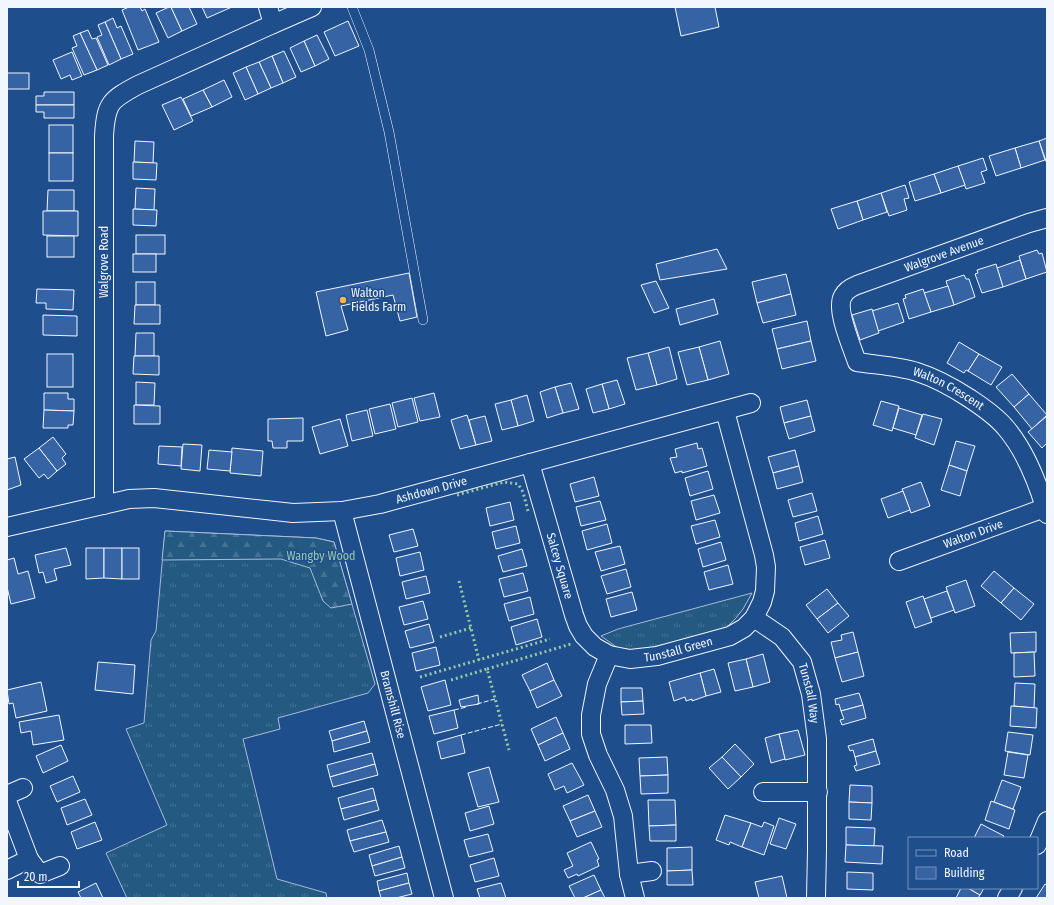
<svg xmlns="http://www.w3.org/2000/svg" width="1054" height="905" font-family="'Fira Sans Condensed',sans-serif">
	<defs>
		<pattern id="grass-tufts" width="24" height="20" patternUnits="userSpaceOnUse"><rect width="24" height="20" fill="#245a82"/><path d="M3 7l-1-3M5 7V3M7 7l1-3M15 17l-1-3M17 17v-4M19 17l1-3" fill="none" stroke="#447295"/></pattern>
		<pattern id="forest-firs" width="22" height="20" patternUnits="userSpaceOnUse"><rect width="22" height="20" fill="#245a82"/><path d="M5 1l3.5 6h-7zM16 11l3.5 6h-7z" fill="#447295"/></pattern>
	</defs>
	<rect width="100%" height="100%" fill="#1f4e8c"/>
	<!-- grass -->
	<g fill="url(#grass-tufts)" stroke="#a8bbd7">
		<polygon points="165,531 316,538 334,542 375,684 368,693 278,718 280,729 243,739 277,879 326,893 327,898 127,898 106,853 167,825 126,729 144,723 151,640 156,631"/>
		<polygon points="752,593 743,609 736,618 727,627 708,634 637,651 618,648 601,636 618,629"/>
	</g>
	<!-- forest -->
	<polygon fill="url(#forest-firs)" stroke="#a8bbd7" points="165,531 316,538 334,542 352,604 331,608 323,601 310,568 281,559 162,560"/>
	<!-- building -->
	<g fill="#3563a3" stroke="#f2f6ff">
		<polygon points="129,7 140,7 142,11 145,9 159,42 138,50 122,10"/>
		<polygon points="169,7 171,7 182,31 168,38 156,13"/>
		<polygon points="171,7 189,7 197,24 182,31"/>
		<polygon points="202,7 232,7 207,18"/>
		<polygon points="675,7 715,7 719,27 681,36"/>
		<polygon points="113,18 117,28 121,26 133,54 121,59 105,22"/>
		<polygon points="348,21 359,46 335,56 324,32"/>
		<polygon points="105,22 121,59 109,65 97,37 102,35 98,25"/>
		<polygon points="88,30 92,39 96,38 108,65 97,70 80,33"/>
		<polygon points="80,33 97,70 84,75 72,48 77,46 73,36"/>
		<polygon points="317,35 329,59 315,66 304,41"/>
		<polygon points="304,41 315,66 301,72 290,48"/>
		<polygon points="284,51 296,77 283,83 272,56"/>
		<polygon points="72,52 82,76 72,80 70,75 61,79 53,60"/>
		<polygon points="272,56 283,83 271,88 259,62"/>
		<polygon points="259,62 271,88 258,94 246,67"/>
		<polygon points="246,67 258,94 245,100 233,73"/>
		<rect x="7" y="73" width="22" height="16"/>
		<polygon points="224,80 232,97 212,107 203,90"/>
		<polygon points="203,90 212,107 191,116 183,99"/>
		<polygon points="44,92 74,92 74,105 36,105 36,96 44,96"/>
		<polygon points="181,97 193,121 174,130 162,105"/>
		<polygon points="36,105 74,105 74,118 44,118 44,112 36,112"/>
		<rect x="49" y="125" width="24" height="28"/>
		<polygon points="1047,138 1047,164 1039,141"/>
		<polygon points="135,141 154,142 153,163 134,162"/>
		<polygon points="1039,141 1045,160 1021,168 1015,148"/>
		<polygon points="1015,148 1021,168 996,176 989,156"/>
		<rect x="49" y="153" width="24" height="28"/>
		<polygon points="983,158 987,170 981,172 985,183 966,189 958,166"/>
		<polygon points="133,162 157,163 156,180 133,179"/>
		<polygon points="958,166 965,185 941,193 934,174"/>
		<polygon points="934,174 941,193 915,201 909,182"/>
		<polygon points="905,185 909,198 904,199 907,210 889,216 881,193"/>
		<polygon points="136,188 155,189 154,210 135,209"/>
		<polygon points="48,190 74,190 74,211 47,211"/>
		<polygon points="881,193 887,212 863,220 857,201"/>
		<polygon points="857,201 863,220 838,229 831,209"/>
		<polygon points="133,209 157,210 156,226 133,225"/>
		<polygon points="43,211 78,211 78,236 43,235"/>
		<rect x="136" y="235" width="29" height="19"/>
		<rect x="47" y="236" width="27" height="21"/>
		<polygon points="717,249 727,269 660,280 656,264"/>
		<polygon points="1037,250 1039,254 1042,253 1047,272 1026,279 1019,256"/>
		<rect x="133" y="254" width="23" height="18"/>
		<polygon points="1020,260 1026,279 1003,287 997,268"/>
		<polygon points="996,264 1003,287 982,293 975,274 978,273 977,270"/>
		<polygon points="409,273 417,317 400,321 393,295 341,306 348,330 326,336 316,292"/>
		<polygon points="786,274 791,294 757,303 752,282"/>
		<polygon points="964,275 966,279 969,279 975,297 954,305 946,281"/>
		<polygon points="656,281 669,308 654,313 641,285"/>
		<rect x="136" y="282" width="19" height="23"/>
		<polygon points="948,286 954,305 931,312 924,293"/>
		<polygon points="37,289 74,290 73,310 46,309 46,303 36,303"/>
		<polygon points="923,289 931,312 909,319 903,299 906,298 905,295"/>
		<polygon points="791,294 796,315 763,323 757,303"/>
		<polygon points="714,299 718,314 680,325 676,309"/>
		<polygon points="898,303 904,322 878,331 872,311"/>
		<polygon points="135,305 160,305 160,324 134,324"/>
		<polygon points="872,309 879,333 860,340 852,315"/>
		<polygon points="43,315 77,316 77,336 43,335"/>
		<polygon points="807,321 811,341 777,349 772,329"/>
		<polygon points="136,333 154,333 154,356 135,356"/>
		<polygon points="720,341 729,374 708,380 699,347"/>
		<polygon points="811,341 816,361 782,369 777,349"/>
		<polygon points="959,342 979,354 968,371 966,370 964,373 947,363"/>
		<polygon points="669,347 677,379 657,385 648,353"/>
		<polygon points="699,347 708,380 687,385 678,352"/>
		<polygon points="648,353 657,385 636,390 627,358"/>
		<rect x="47" y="354" width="26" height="33"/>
		<polygon points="979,354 1002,367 991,385 968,371"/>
		<polygon points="134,356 159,356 159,375 133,374"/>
		<polygon points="1012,374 1029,394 1014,407 996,387"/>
		<polygon points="617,380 625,404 609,409 602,384"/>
		<polygon points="136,382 155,383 154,405 136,405"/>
		<polygon points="571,383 579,409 563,413 555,387"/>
		<polygon points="602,384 609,409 593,413 586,389"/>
		<polygon points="555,387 563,413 547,418 540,392"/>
		<polygon points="44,393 68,393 68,399 74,399 74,411 44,410"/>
		<polygon points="434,393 440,417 420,421 414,398"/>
		<polygon points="1029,394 1047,415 1032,429 1014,407"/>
		<polygon points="527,395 534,421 518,426 511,400"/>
		<polygon points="412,398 418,422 398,427 392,403"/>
		<polygon points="511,400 518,426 502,430 495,404"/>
		<polygon points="807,400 811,416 784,423 780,407"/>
		<polygon points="881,401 899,406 892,431 873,425"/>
		<polygon points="390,404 396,429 375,434 369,409"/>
		<polygon points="134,405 160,406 160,424 134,424"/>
		<polygon points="899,408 922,415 916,435 893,428"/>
		<polygon points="44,410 74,411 73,425 68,425 68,428 43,428"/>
		<polygon points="367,410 373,436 352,441 346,415"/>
		<polygon points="923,414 942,419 934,445 915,438"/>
		<polygon points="467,415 476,445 460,449 451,420"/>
		<polygon points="485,416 492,441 476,445 469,420"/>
		<polygon points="811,416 815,431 789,439 784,423"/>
		<polygon points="1047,416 1047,443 1042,448 1028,432"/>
		<polygon points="303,418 303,441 287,441 287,448 273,448 272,441 268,441 268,419"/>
		<polygon points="340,419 348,446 320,454 312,427"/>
		<polygon points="53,437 66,454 62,458 66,464 57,471 39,448"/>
		<polygon points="956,441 975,446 967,471 949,465"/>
		<polygon points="697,443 698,449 702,448 707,466 682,473 682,471 675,473 670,458 677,457 675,449"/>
		<polygon points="183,444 202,445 200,471 181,469"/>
		<polygon points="159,446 182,447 181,466 158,464"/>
		<polygon points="39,448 57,471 48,479 44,474 39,478 24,459"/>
		<polygon points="232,448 263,451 261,476 230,473"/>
		<polygon points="209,450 232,452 230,471 207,469"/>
		<polygon points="795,450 799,466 773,473 768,457"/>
		<polygon points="15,457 21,485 7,490 7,459"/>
		<polygon points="949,465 967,471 960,496 941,490"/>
		<polygon points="799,466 803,482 777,489 773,473"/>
		<polygon points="708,471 713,489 690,496 685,478"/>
		<polygon points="594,477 599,496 575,502 570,484"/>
		<polygon points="921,482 930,506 911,513 902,489"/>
		<polygon points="903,491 910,510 888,518 881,499"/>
		<polygon points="812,493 817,511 793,517 788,500"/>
		<polygon points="714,495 720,513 696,520 691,501"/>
		<polygon points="600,501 606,520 581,526 576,507"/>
		<polygon points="510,502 514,520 490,526 486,508"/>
		<polygon points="818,516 823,534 799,541 795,523"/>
		<polygon points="715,520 720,537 696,544 691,526"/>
		<polygon points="607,524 612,543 587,550 582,531"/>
		<polygon points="516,526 520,543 496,549 492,532"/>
		<polygon points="413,529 418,546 394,552 389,535"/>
		<polygon points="825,540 830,558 805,565 800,547"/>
		<polygon points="721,542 726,560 703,567 698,549"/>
		<polygon points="620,546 625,564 601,571 595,552"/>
		<polygon points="66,548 71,565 54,569 57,580 46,583 43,572 39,573 35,555"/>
		<polygon points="86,548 104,548 104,578 86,579"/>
		<polygon points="104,548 122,548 122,579 104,578"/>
		<rect x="122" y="548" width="17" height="31"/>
		<polygon points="522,549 527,566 503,572 498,556"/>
		<polygon points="420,552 424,570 400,576 396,558"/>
		<polygon points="14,558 18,574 28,571 35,598 11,604 7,587 7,560"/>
		<polygon points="728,565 733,584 709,590 704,572"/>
		<polygon points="626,569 631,587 607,594 601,576"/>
		<polygon points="994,571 1014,588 1001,603 981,586"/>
		<polygon points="523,573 528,591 504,597 499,579"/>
		<polygon points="426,576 430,593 406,599 402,582"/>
		<polygon points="966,580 975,606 955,613 946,587"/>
		<polygon points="1014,588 1034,604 1021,620 1001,603"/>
		<polygon points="827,589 838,603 817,619 806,605"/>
		<polygon points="947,591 954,610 931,618 924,599"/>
		<polygon points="632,592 637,610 611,617 606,599"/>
		<polygon points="923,596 932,622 915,628 906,602"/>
		<polygon points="530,597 534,614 509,621 504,604"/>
		<polygon points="423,601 428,619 404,625 399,607"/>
		<polygon points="838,603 849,616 828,633 817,619"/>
		<polygon points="537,619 542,637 516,645 511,627"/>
		<polygon points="429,624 434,642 410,648 405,631"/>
		<polygon points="853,632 858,652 835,658 831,642 842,640 841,635"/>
		<polygon points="1036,632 1036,652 1011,653 1010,633"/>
		<polygon points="436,647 440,665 416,671 412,653"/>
		<polygon points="858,652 864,676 842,682 835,658"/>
		<polygon points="1034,652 1035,676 1014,677 1014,653"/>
		<polygon points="763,654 770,682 753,687 746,659"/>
		<polygon points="746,659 753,687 735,691 728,663"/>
		<polygon points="98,662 135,665 133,694 95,690"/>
		<polygon points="547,663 554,680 530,691 522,675"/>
		<polygon points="714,669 721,692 706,696 700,673"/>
		<polygon points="700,673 706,696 692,701 692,699 686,701 685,697 674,701 669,682"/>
		<polygon points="445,680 451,705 428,711 421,687"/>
		<polygon points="554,680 562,696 537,708 530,691"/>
		<polygon points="41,682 47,711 16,718 13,703 9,704 7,690"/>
		<polygon points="1015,683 1035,684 1034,708 1014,706"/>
		<polygon points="621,688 642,688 643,701 621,702"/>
		<polygon points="859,693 863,705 841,711 839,704 836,705 835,699"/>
		<polygon points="478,695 479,704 461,707 459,700"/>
		<polygon points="643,701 644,714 622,715 621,702"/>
		<polygon points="863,705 866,718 842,725 840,720 844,719 841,711"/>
		<polygon points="1011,706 1037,708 1036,728 1010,726"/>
		<polygon points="454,710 458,728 434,734 429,716"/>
		<polygon points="59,715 64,740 33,745 31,731 21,733 19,722"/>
		<polygon points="556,717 563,733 538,745 531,729"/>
		<polygon points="364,721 367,731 332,741 329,731"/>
		<polygon points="625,725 651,725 652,743 625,744"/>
		<polygon points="798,730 805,755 785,760 779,734"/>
		<polygon points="367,731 370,742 334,752 332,741"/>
		<polygon points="1008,732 1033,735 1030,755 1005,751"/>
		<polygon points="563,733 570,749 545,761 538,745"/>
		<polygon points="779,734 785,759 771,763 765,738"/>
		<polygon points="461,735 465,753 441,759 437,742"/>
		<polygon points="873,739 876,751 855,757 853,750 850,751 848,746"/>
		<polygon points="735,744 754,764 741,777 722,757"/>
		<polygon points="61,745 68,761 43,773 36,756"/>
		<polygon points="876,751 880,764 856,771 854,766 857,765 855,757"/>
		<polygon points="1008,752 1028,755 1024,778 1004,775"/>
		<polygon points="372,753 375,764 330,777 327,765"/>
		<polygon points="667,757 668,775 640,776 639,758"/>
		<polygon points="722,757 741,777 728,789 709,768"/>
		<polygon points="572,763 584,785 567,793 564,786 555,790 548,774"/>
		<polygon points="375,764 378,775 333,787 330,777"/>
		<polygon points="489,767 499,802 478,807 468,773"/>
		<polygon points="668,775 668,793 641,794 640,776"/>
		<polygon points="73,776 80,792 57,802 50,786"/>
		<polygon points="1002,780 1021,787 1013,809 994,802"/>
		<polygon points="850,785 872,786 872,803 849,802"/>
		<polygon points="373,788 376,800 341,809 338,798"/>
		<polygon points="588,795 595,811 570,821 563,806"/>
		<polygon points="85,799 92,815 67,825 61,808"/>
		<polygon points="376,800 379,810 344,820 341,809"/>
		<polygon points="648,800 675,800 676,825 649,826"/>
		<polygon points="991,801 1015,810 1009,829 985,820"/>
		<polygon points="849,802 872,803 871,820 849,819"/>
		<polygon points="489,806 494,824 470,831 465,813"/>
		<polygon points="595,811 602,827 577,837 570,821"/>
		<polygon points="725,815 751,823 742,847 730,842 729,845 716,840"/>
		<polygon points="779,818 796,824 786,849 770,844"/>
		<polygon points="382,820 386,832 350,841 347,830"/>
		<polygon points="95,822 102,840 77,849 71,832"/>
		<polygon points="764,822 774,826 764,855 742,847 751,823 762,827"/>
		<polygon points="981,824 1004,836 1003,838 974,838"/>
		<polygon points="676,825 676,841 650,841 649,826"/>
		<polygon points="846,827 875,828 874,846 846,845"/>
		<polygon points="386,832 389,842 354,852 350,841"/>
		<polygon points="488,834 493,851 469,857 464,840"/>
		<polygon points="591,842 599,859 597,860 599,866 578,876 577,874 568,878 564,870 573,866 567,853"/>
		<polygon points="846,845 883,846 882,864 845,862"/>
		<polygon points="399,846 402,857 372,866 369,855"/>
		<polygon points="692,847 692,870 667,871 667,848"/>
		<polygon points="402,857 405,868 375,876 372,866"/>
		<polygon points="494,858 499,876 475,882 470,865"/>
		<polygon points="692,870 693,885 667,885 667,871"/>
		<polygon points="847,872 873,873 873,890 847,889"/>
		<polygon points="407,873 409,883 379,891 377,881"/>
		<polygon points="594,875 601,890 583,898 575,898 569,886"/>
		<polygon points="782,876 787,898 759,898 755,882"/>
		<polygon points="96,883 103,898 81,898 78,892"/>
		<polygon points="409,883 412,894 396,898 381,898 379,891"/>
		<polygon points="501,883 506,898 480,898 477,889"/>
		<polygon points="1045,884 1047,885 1047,898 1036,898"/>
		<polygon points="961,888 968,888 980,895 978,898 956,898"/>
		<polygon points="968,888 984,888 980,895"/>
		<polygon points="601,890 605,898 583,898"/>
	</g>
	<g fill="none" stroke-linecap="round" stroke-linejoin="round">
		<defs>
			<polyline id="lane" points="352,7 369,50 389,132 423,320"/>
			<g id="street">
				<polyline points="273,24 312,7"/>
				<path id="s1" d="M1047,218l-18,5 -172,62c-5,2 -11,5 -14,11 -8,13 9,51 14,66 19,3 41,4 60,10 19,6 35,15 52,26 12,8 26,17 36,29 21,24 33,56 42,87"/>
				<path id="s2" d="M530,463l44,152 4,11 6,10 11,11 14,8 21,4 27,-3 73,-20 14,-8 10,-10 8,-16 3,-11 1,-24 -2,-12 -39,-144"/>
				<path d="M104,505v-369c2,-33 6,-36 34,-51l135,-61 -5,-17"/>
				<path id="s3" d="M342,511l102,387"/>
				<path id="s4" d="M7,527l122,-28 25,-1 139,15 49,-2 38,-7 371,-101"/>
				<path id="s5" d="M899,561l148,-54"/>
				<path id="s6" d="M754,618l28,19 20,25 9,32 6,45v111l-1,48"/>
				<polyline points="609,655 597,684 591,715 591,734 598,755 615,790 623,816 629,874 635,898"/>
				<polyline points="763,792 818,792"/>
				<polyline points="7,795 23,788"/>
				<polyline points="7,801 29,859 40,874 60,866"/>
				<polyline points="1037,845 1047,821"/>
				<polyline points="7,870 29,859"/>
				<polyline points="629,874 652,871"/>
				<polyline points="1007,898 1013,888"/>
			</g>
		</defs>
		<!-- lane casing -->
		<use href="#lane" stroke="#f2f6ff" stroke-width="10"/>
		<!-- street casing -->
		<use href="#street" stroke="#f2f6ff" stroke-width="20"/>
		<!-- lane -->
		<use href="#lane" stroke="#1f4e8c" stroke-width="9"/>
		<!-- street -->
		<use href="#street" stroke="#1f4e8c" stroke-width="18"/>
		<!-- hedge -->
		<g stroke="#97c8a6" stroke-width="3" stroke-dasharray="2 3" stroke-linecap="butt">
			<polyline points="457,495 504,482 518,484 523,492 528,511"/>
			<polyline points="459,581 479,660"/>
			<polyline points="440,637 471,628"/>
			<polyline points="487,669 571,644"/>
			<polyline points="420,677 550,639"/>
			<polyline points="451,680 487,669 509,750"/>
		</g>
		<!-- fence -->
		<g stroke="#f2f6ff" stroke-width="1" stroke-dasharray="5 2" stroke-linecap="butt">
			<polyline points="477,704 495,699"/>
			<polyline points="454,710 467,707"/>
			<polyline points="461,735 502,724"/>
		</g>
	</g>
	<!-- markers -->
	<circle fill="#ffb74d" stroke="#1f4e8c" stroke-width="1.5" cx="343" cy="300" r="4"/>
	<g text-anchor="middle" stroke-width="3" stroke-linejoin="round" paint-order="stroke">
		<!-- street labels -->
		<g font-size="12" fill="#f2f6ff" stroke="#1f4e8c">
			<text transform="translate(944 254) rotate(-20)" y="4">Walgrove Avenue</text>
			<text transform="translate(104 262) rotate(-90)" y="4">Walgrove Road</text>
			<text dy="4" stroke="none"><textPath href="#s1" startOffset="385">Walton Crescent</textPath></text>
			<text dy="4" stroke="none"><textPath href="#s4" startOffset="431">Ashdown Drive</textPath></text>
			<text dy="4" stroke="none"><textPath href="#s5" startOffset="79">Walton Drive</textPath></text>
			<text dy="4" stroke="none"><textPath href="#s2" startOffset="107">Salcey Square</textPath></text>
			<text dy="4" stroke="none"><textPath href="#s2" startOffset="284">Tunstall Green</textPath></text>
			<text dy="4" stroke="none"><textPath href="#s6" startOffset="98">Tunstall Way</textPath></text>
			<text dy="4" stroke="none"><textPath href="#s3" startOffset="200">Bramshill Rise</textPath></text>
		</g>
		<!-- poi labels -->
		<g font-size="12" fill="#f2f6ff" stroke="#1f4e8c" text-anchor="start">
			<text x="351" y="297">Walton<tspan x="351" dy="14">Fields Farm</tspan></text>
		</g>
		<!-- park labels -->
		<g font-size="12" fill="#97c8a6" stroke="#1f4e8c">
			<text x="321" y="560">Wangby Wood</text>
		</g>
	</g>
	<!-- border -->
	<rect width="1054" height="905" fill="none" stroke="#f2f6ff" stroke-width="16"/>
	<!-- legend -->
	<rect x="908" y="837" width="130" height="52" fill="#1f4e8c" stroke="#7391ba"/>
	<rect x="916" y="850" width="20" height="6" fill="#1f4e8c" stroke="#7391ba"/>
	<text x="944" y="857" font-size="12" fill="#f2f6ff">Road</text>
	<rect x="916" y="867" width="20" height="12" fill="#3563a3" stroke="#7391ba"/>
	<text x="944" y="877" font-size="12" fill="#f2f6ff">Building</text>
	<!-- scale -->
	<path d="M18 881v6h61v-6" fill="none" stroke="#f2f6ff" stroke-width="2"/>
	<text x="24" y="881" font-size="12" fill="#f2f6ff" stroke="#1f4e8c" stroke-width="3" paint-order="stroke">20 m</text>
</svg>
